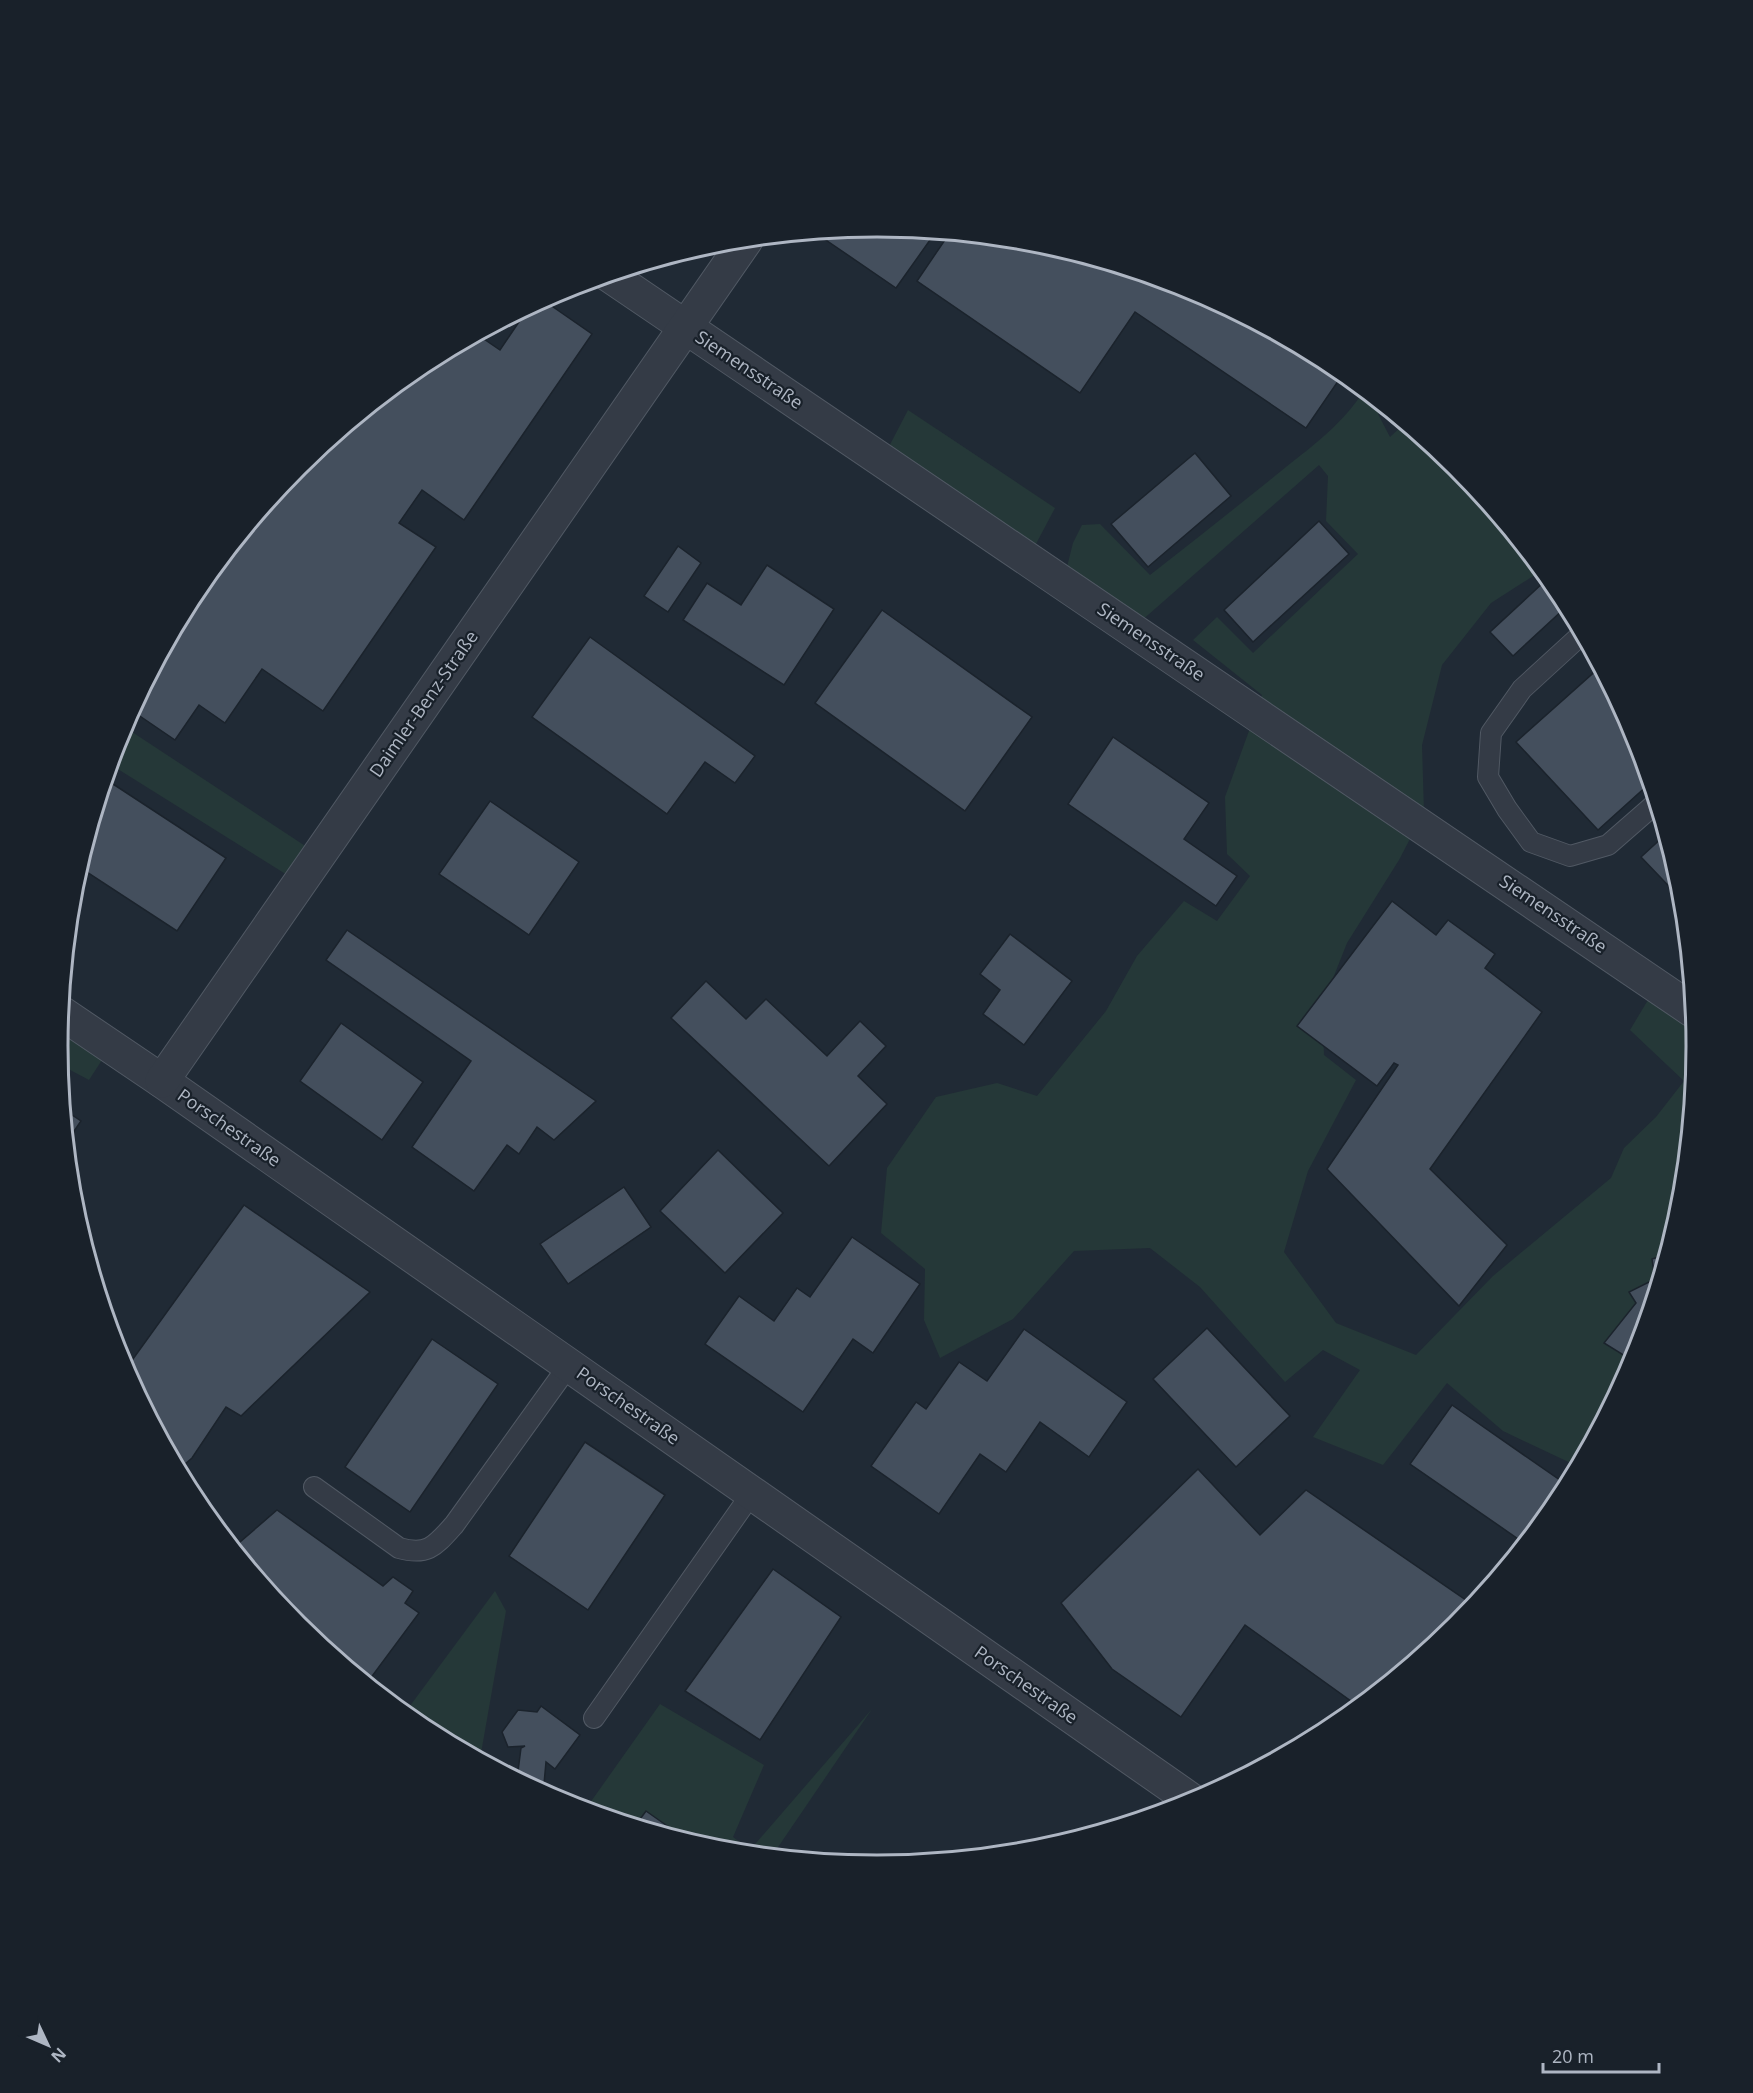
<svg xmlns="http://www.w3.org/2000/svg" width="1753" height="2093" font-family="'Open Sans',sans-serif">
	<rect width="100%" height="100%" fill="#202a35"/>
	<!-- green -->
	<g fill="#253838">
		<path d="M1364,391l20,17 -6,6 12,23 14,-13 52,43 85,104 -50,32 -49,62 -20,80 2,67 -25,48 -52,83 -25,63 2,49 32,25 -48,91 -24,81 52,71 80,32 77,-79 118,-98 13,-30 32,-31 28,-36 -54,-51 27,-45 35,25 4,37 -16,160 -47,153 -56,106 -74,-35 -56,-48 -64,82 -70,-28 47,-67 -37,-20 -38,32 -85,-95 -50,-39 -76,3 -61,68 -73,39 -16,-38 1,-51 -44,-36 6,-65 49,-71 61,-14 40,13 69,-85 31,-55 47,-55 33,20 33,-45 -23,-22 -2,-57 37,-102 -69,-55 24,-23 36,36 105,-99 -32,-33 2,-45 -9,-11 -187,164 -69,-46 10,-40 9,-18 18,-1 50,51c40,-31 80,-63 120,-95 35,-29 68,-50 94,-89z"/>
		<polygon points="908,410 1055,508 1028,559 882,460"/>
		<polygon points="123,726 319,855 300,883 113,766 109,769"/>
		<polygon points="60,1012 111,1046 89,1080 59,1064 57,1046"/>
		<polygon points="495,1591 506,1611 480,1759 421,1728 404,1714"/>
		<polygon points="660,1704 764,1765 733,1837 750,1850 872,1709 772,1856 716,1850 585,1810"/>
	</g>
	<!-- building -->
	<g fill="#444f5d" stroke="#1b232c" stroke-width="1.5">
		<polygon points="877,227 935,233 896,288 820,236 822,232"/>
		<polygon points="949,234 1037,243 1190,290 1332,365 1343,374 1306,428 1135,312 1080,393 917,281"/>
		<polygon points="543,300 592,334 464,520 422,490 399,523 436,547 323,711 262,669 225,723 199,705 175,740 131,710 195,591 297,467 308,458 315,463 332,439 421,365 478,335 500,350 529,307"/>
		<polygon points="1195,453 1231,496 1148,567 1111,524"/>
		<polygon points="1319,521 1349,554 1253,642 1224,610"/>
		<polygon points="678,546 701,563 668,612 644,596"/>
		<polygon points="767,565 834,609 784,685 683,620 707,583 741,605"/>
		<polygon points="1545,581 1562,599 1566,607 1513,656 1490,632"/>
		<polygon points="882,610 1032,717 965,811 815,703"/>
		<polygon points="590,637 755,756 735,783 705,762 667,814 532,717"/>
		<polygon points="1599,668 1634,733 1649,784 1598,830 1516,742"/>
		<polygon points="1113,737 1209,803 1184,839 1237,876 1216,906 1068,804"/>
		<polygon points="113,784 226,858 177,931 79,867 96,810"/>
		<polygon points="490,801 579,862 529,935 439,874"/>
		<polygon points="1665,835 1680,887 1682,900 1641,857"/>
		<polygon points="1392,901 1436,935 1448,920 1495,954 1485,968 1542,1012 1430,1169 1507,1245 1459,1306 1327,1169 1398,1065 1394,1063 1377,1086 1297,1026"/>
		<polygon points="347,930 596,1101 554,1140 537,1127 519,1154 507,1145 474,1191 412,1147 471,1061 326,960"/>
		<polygon points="1010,934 1072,981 1024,1045 983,1014 1000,990 980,974"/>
		<polygon points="706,981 746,1019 766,999 827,1056 860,1021 886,1046 858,1076 887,1104 829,1166 671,1018"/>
		<polygon points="341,1023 423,1082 382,1140 300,1081"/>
		<polygon points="63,1109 81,1121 66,1143"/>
		<polygon points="718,1150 783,1213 725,1273 660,1211"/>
		<polygon points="624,1187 651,1227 568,1284 540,1244"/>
		<polygon points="244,1205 370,1292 241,1416 226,1407 192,1458 178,1470 125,1370"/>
		<polygon points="852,1237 920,1284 873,1353 853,1339 803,1412 705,1344 739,1296 774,1321 797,1288 810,1297"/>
		<polygon points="1665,1255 1633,1360 1633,1361 1604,1343 1636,1303 1629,1292 1655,1279 1652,1259"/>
		<polygon points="1207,1328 1290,1416 1236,1467 1153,1379"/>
		<polygon points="1024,1329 1127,1402 1089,1457 1040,1422 1006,1472 980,1454 939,1514 871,1466 916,1402 926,1409 959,1362 987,1381"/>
		<polygon points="432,1339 498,1384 410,1512 345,1467"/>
		<polygon points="1452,1405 1567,1485 1558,1502 1524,1543 1410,1464"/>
		<polygon points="585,1442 665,1495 588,1610 509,1556"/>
		<polygon points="1198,1469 1260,1535 1306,1490 1473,1605 1456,1626 1358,1706 1245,1625 1181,1717 1112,1669 1061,1603"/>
		<polygon points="277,1510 383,1586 393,1577 413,1591 405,1603 419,1613 367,1683 297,1626 233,1548"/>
		<polygon points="773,1569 841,1617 760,1740 685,1691"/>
		<polygon points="541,1706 580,1735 555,1769 546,1762 544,1784 522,1782 517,1779 521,1748 525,1746 508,1747 502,1732 518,1710 537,1712"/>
		<polygon points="646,1811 690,1842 635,1826"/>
	</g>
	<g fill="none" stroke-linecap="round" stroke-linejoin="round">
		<defs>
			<g id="lane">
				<polyline points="1581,635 1522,689 1491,733 1488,777 1507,809 1531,842 1570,856 1608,845 1655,804"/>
				<path d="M314,1487l85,61c29,8 36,-2 55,-23l115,-160"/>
				<polyline points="594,1718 752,1493"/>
			</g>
			<g id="street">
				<polyline points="609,275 1692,1010"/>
				<polyline points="60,1012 162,1081 1194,1802"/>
				<polyline points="162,1081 746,240"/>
			</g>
		</defs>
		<!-- lane casing -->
		<use href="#lane" stroke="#515964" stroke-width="22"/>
		<!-- street casing -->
		<use href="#street" stroke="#515964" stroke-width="35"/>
		<!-- lane -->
		<use href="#lane" stroke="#343b46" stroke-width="20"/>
		<!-- street -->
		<use href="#street" stroke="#343b46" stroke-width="33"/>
	</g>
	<g text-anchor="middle" stroke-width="4.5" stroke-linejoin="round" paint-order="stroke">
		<!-- street labels -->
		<g font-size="18" fill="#aeb6c3" stroke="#19212a">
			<text transform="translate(749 370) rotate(34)" y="6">Siemensstraße</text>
			<text transform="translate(1151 642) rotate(34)" y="6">Siemensstraße</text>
			<text transform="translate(424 704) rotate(-55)" y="6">Daimler-Benz-Straße</text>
			<text transform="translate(1553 914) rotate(34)" y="6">Siemensstraße</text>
			<text transform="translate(229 1128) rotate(35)" y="6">Porschestraße</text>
			<text transform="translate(628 1406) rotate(35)" y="6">Porschestraße</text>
			<text transform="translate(1026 1685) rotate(35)" y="6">Porschestraße</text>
		</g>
	</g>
	<!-- crop -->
	<path d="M0 0H1753V2093H0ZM68 1046a809 809 0 1 1 1618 0a809 809 0 1 1-1618 0Z" fill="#19212a" fill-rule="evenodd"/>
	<path fill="none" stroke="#aeb6c3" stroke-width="3" d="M68 1046a809 809 0 1 1 1618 0a809 809 0 1 1-1618 0Z"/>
	<!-- north arrow -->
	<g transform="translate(48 2045) rotate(134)" stroke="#19212a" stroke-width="4.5" paint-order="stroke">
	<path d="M0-4.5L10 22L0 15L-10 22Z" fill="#aeb6c3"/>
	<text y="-9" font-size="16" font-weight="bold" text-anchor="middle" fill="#aeb6c3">N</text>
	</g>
	<!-- scale -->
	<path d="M1543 2063v9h116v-9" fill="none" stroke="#aeb6c3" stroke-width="3"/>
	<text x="1552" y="2063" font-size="18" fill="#aeb6c3" stroke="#19212a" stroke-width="4.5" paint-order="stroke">20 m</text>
</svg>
